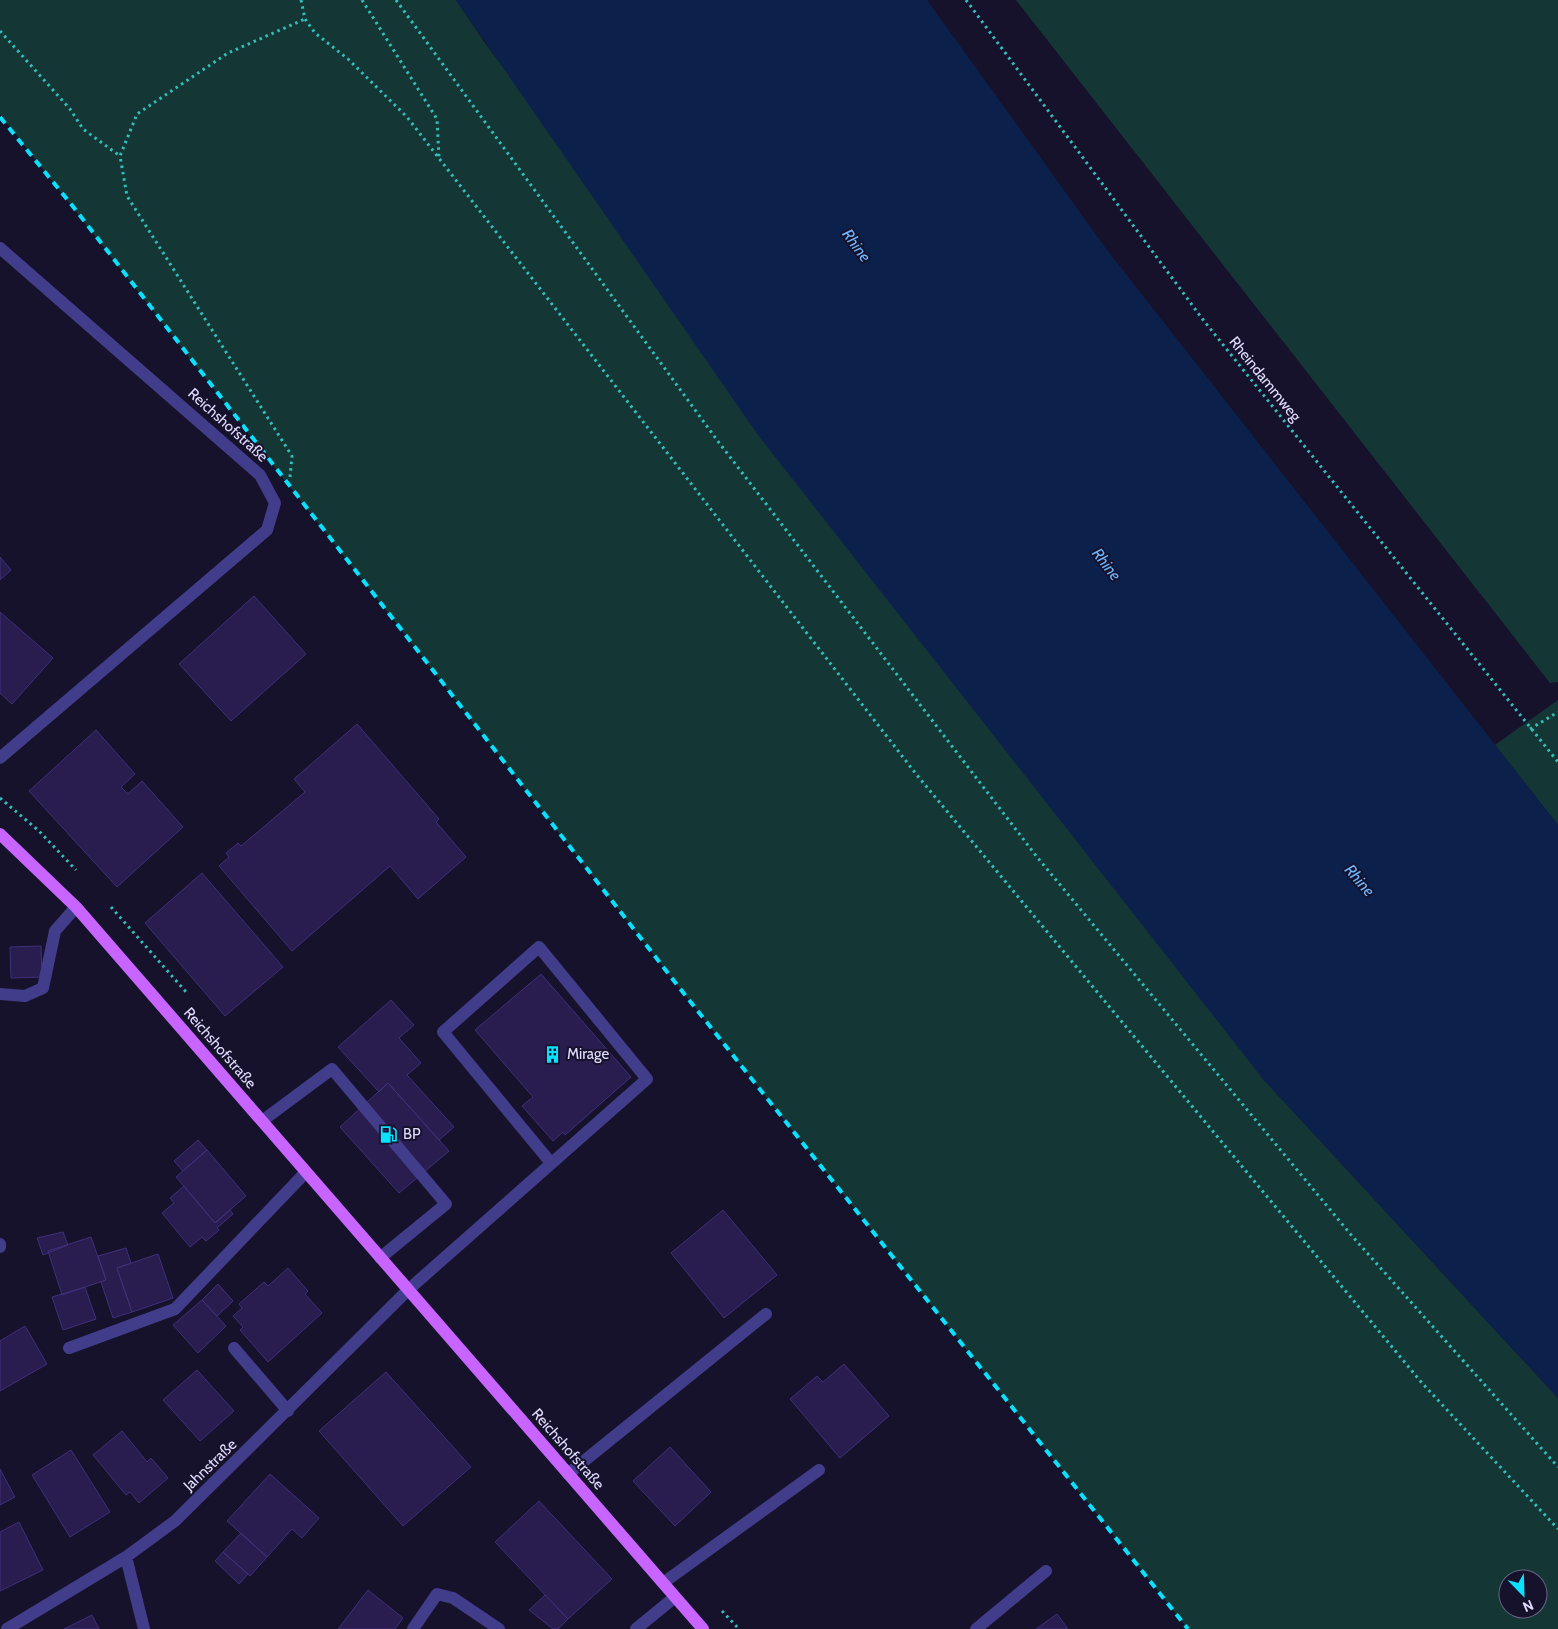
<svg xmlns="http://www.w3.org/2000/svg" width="1558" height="1629" font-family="Cabin,sans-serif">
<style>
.green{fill:#143736;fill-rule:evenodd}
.water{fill:#0b214c}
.building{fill:#281d4e;stroke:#402f7a}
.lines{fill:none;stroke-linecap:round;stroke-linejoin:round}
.path{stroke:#31bfba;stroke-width:3;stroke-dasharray:2.5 4;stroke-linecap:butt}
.minor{stroke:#413d8b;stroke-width:12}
.major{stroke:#c864ff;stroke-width:12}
.rail{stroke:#09e1ff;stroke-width:4;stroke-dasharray:8 6;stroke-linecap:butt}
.labels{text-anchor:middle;stroke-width:4;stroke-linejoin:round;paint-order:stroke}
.street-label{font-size:15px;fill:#e2ddff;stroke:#17122c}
.poi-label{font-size:15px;fill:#e2ddff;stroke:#17122c;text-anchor:start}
.water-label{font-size:16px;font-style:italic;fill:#6bb7ff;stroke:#17122c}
</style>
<rect width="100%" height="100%" fill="#17122c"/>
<path class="green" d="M0,0H456L485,43L1263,1079L1558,1398V1629H1188L678,986L0,114ZM1508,1579H1538V1609H1508Z
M1016,0H1558V682L1550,683Z
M1558,700V825L1495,745Z"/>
<path class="water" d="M456,0H927L1107,250L1558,825V1398L1263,1079L758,435Z"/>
<path class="building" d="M0,557L11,570L0,580Z
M254,596L306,654L231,721L179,664Z
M0,612L53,658L12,704L0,693Z
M357,724L439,819L436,822L466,857L418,899L390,866L292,951L219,866L229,857L226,853L238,843L241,846L305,792L294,779Z
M96,730L135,774L121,787L128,794L142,781L183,827L117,887L29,791Z
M202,873L283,967L225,1016L145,923Z
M41,946L42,977L11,978L10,947Z
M541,974L631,1077L565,1135L563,1132L553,1141L522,1106L533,1097L475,1030Z
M391,1000L414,1025L399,1038L421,1063L407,1075L454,1127L439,1140L388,1083L379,1092L338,1047Z
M388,1083L449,1151L399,1193L340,1127Z
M198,1140L207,1150L183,1171L174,1161Z
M207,1150L246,1196L215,1223L176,1177Z
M184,1186L215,1223L230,1210L233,1214L217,1228L219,1230L206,1241L202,1237L190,1247L162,1213L174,1203L170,1198Z
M723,1210L777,1275L724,1318L671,1253Z
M63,1232L68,1245L43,1255L37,1238Z
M91,1237L106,1280L62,1295L48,1251Z
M126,1248L131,1263L117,1268L132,1312L113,1318L101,1282L106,1280L98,1256Z
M158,1254L173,1298L132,1312L117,1268Z
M288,1268L308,1291L305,1294L322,1313L268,1362L240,1330L243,1327L233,1316L242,1308L239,1304L264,1282L268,1286Z
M218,1284L233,1301L217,1316L202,1300Z
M85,1287L96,1319L63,1330L52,1297Z
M202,1300L226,1326L198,1353L173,1325Z
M25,1326L47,1364L0,1391V1341Z
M844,1364L889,1416L840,1458L790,1399L817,1376L823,1382Z
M197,1370L234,1411L200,1441L163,1400Z
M386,1372L471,1467L403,1526L319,1431Z
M122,1431L147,1462L151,1458L168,1478L139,1503L130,1492L126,1495L93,1455Z
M670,1447L711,1492L675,1526L633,1481Z
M71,1450L110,1512L70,1537L32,1475Z
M0,1469L15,1497L0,1505Z
M270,1474L319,1518L302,1538L292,1529L267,1557L227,1521Z
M539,1501L612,1579L568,1619L495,1542Z
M19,1522L43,1570L0,1591V1532Z
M241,1533L267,1557L250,1576L223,1552Z
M223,1552L248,1574L239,1584L215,1561Z
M368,1590L403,1618L395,1629H338Z
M545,1595L568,1619L558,1629H553L529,1610Z
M1057,1614L1068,1629H1036Z
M92,1615L99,1629H64Z"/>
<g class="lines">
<path class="path" d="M301,0L305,19L315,33L348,59L407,117L916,774L1422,1383L1558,1529
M362,0L437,119L439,158
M396,0L717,440L1037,857L1352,1236L1558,1467
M966,0L1204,321L1558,762
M0,31L70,109L83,129L120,156
M290,477L292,456L127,196L120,156L137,114L228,53L305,19
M1530,729L1558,712
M0,798L39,831L76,870
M111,907L186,992
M722,1611L739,1629"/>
<path class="minor" d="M0,248L260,475L275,503L267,530L0,758
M0,994L25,996L43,988L55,931L76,907
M262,1121L332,1069L446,1204L380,1258
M0,1244V1247
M69,1348L175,1309L306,1172
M234,1348L288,1411
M568,1474L766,1314
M126,1557L144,1629
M663,1583L819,1470
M7,1629L126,1557L175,1521L408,1290L647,1079L539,947L443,1032L551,1163
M413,1629L437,1594L453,1598L499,1629
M636,1629L675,1597
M976,1629L1046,1571"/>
<path class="major" d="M0,834L76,907L703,1629"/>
<path class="rail" d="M0,117L71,204L678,986L1188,1629"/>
</g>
<defs>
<symbol id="building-bare" viewBox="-9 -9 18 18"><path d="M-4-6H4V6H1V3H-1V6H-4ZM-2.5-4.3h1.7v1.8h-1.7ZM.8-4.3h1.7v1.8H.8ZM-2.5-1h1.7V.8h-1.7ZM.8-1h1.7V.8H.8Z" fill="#09e1ff" stroke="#17122c" stroke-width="2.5" paint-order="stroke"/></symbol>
<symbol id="fuel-bare" viewBox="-9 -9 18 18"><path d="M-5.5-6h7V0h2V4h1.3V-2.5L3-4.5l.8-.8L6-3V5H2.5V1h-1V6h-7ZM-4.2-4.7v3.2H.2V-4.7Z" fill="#09e1ff" stroke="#17122c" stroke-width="2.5" paint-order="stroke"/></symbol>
</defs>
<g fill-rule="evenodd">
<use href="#building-bare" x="540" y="1042" width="25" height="25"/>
<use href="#fuel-bare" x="376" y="1122" width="25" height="25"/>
</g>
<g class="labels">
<g class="street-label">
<text transform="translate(1265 379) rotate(51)" y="5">Rheindammweg</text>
<text transform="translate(228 425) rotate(42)" y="5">Reichshofstraße</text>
<text transform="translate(220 1048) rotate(49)" y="5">Reichshofstraße</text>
<text transform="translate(568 1449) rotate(49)" y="5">Reichshofstraße</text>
<text transform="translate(210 1465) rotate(-44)" y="5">Jahnstraße</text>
</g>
<g class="poi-label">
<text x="567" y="1059">Mirage</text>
<text x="403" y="1139">BP</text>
</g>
<g class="water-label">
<text transform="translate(857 245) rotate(54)" y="6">Rhine</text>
<text transform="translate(1107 564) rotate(52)" y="6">Rhine</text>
<text transform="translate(1360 880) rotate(49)" y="6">Rhine</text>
</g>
</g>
<g transform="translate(1523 1594) rotate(157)"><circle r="24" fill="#17122c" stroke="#686380"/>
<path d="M0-4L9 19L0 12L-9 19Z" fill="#09e1ff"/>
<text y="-8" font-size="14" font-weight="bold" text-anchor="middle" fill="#e2ddff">N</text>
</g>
</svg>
